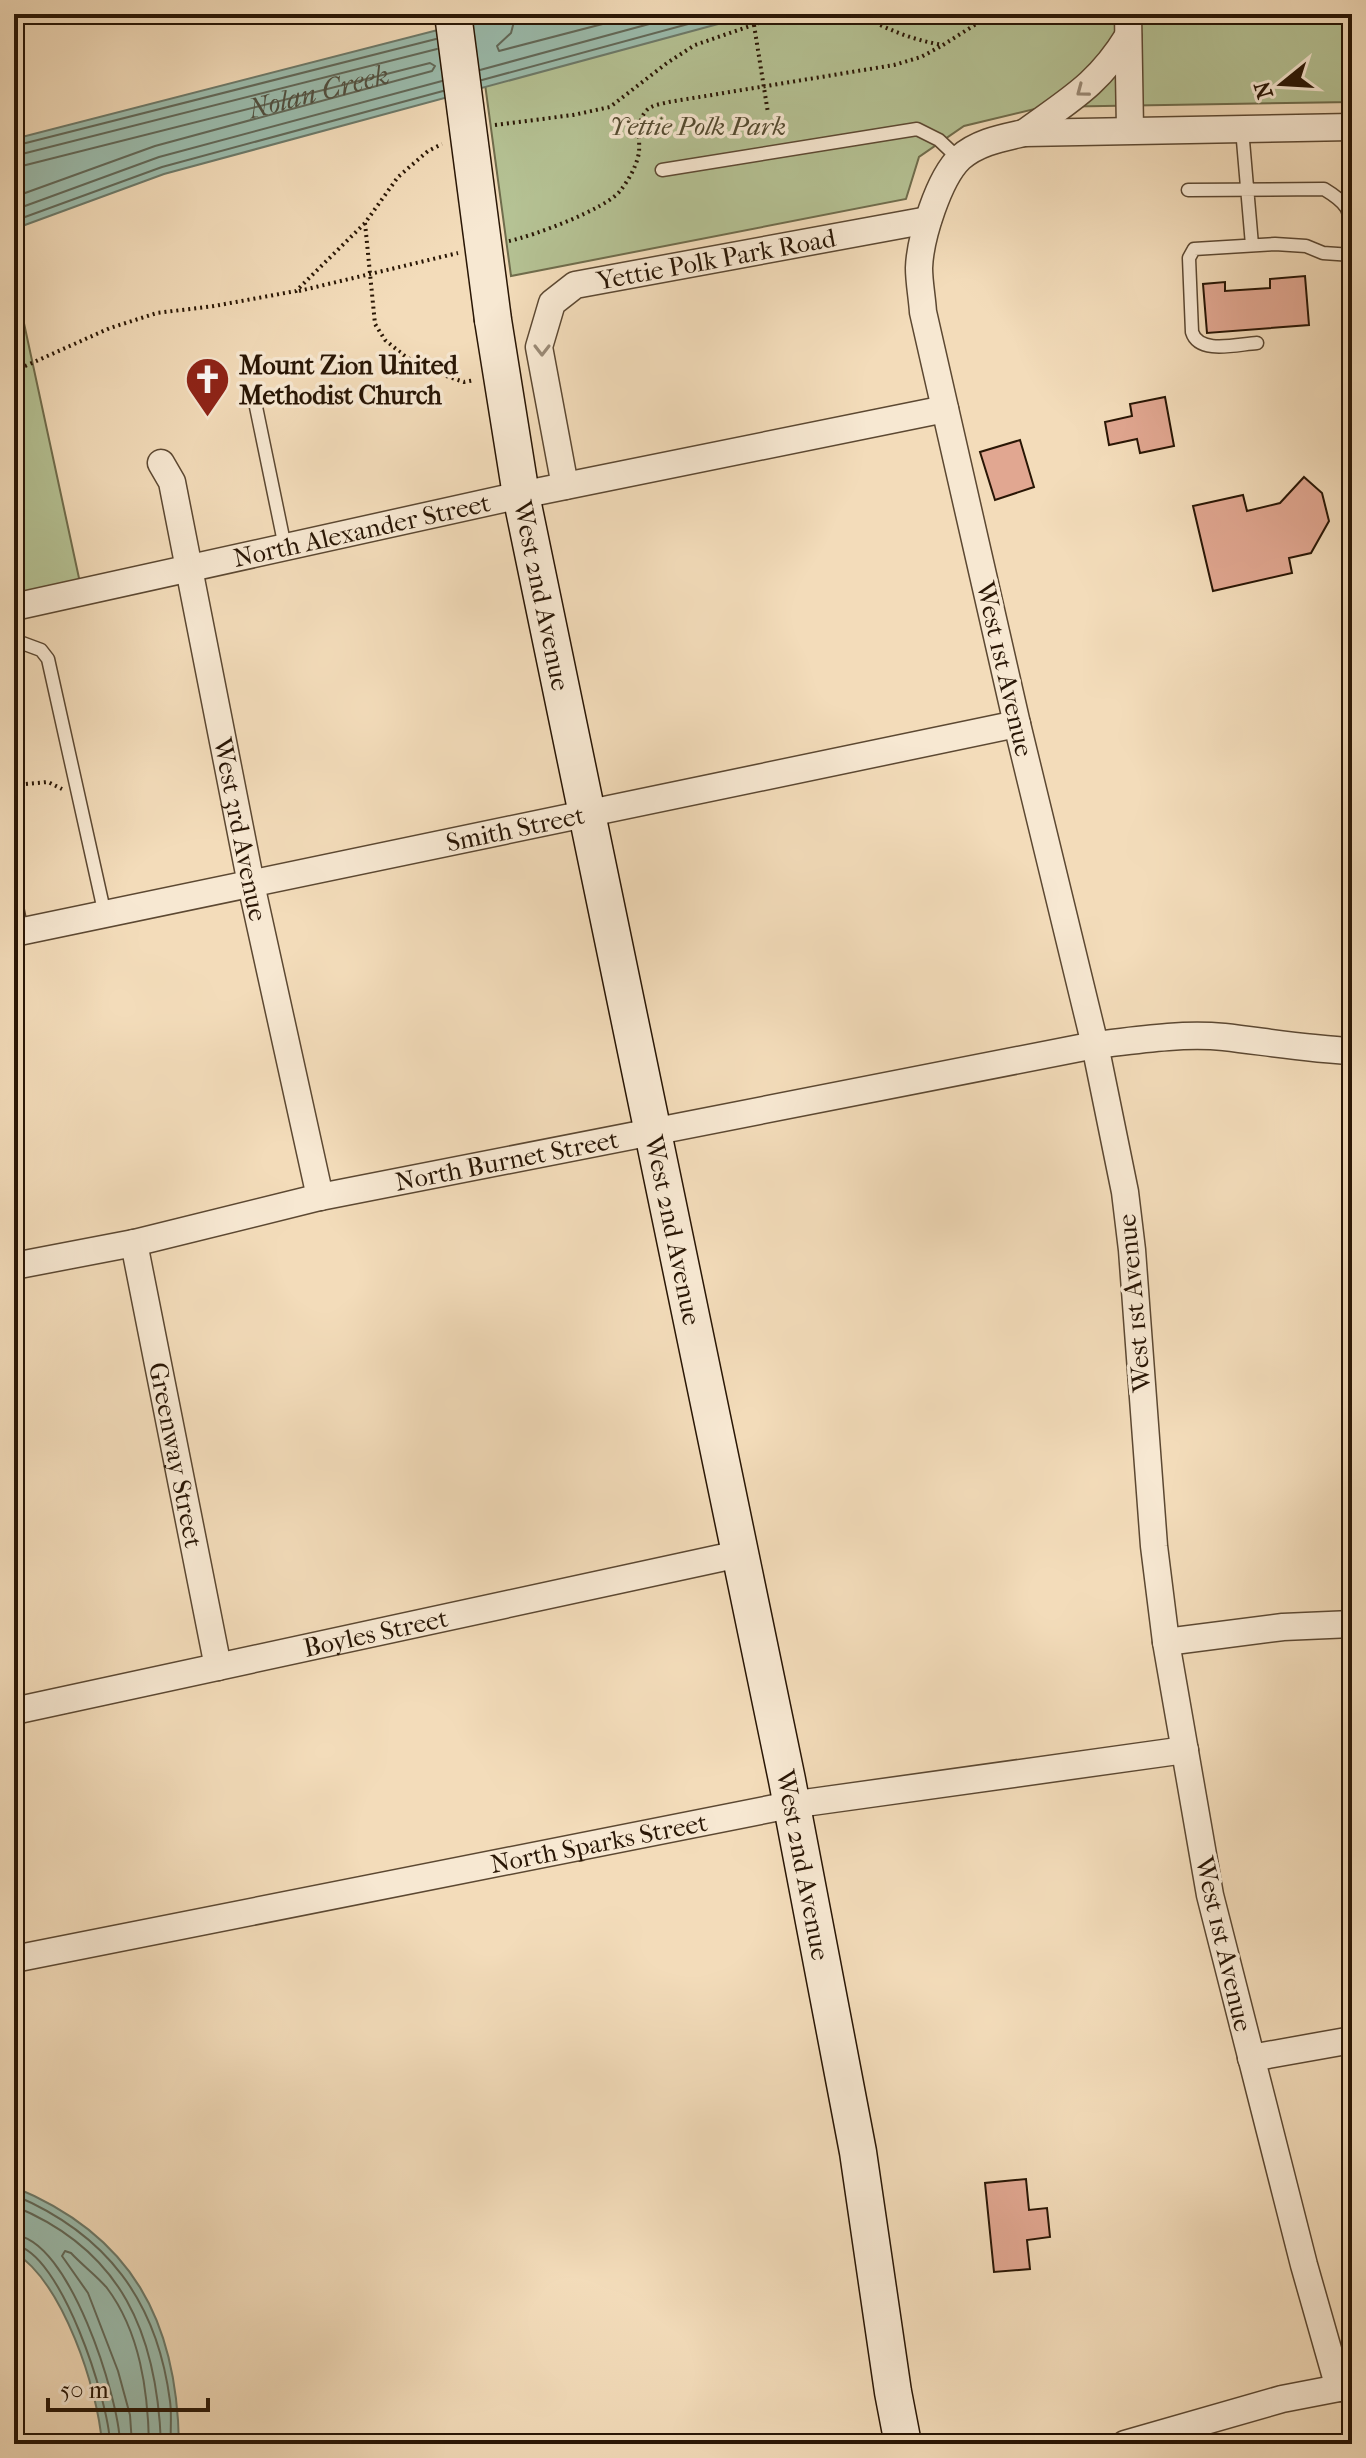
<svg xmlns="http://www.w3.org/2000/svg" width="1366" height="2458" font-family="'IM FELL French Canon',serif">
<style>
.green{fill:#b5c294;stroke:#6f6c4c;stroke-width:2}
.water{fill:#9bbcad;stroke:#6d7a6a;stroke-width:2}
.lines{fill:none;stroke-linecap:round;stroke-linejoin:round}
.shore{stroke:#626959;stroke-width:2}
.building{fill:#e1a791;stroke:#291605;stroke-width:2}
.lane-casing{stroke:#5c4832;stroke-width:15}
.street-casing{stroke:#5c4832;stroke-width:29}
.secondary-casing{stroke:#291605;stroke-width:39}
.path{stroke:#291605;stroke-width:4;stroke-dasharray:2 4;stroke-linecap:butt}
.lane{stroke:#f7e8d2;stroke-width:12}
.street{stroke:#f7e8d2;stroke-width:26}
.secondary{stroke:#f7e8d2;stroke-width:36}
.secondary-bridge-casing{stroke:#291605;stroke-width:39;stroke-linecap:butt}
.secondary-bridge{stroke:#f7e8d2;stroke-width:36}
.oneway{stroke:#9a8a76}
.labels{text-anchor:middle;stroke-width:7;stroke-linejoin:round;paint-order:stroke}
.park-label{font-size:26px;font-style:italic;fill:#534a30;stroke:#f7e8d2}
.street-label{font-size:26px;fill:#291605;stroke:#f7e8d2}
.poi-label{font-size:26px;font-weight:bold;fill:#291605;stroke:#f7e8d2;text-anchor:start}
.water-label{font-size:28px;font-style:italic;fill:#515040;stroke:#f7e8d2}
</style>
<rect width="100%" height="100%" fill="#f3dcba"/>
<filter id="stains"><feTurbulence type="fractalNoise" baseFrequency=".0025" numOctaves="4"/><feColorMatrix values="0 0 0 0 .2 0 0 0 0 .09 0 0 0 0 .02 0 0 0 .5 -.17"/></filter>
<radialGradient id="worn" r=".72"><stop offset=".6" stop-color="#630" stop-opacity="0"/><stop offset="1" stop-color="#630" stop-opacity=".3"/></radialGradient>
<path class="green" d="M689,14H1352V102L1043,107L964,126L919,157L906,199L511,276L482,62Z
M14,277L82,592L14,607Z"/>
<path class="water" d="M500,14H755L164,174L14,229V139Z
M14,2187C132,2235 177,2321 179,2444H102C98,2389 63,2282 14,2252Z"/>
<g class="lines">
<g class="shore">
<path d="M516,14L511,33L497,46L499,51L641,14"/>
<path d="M480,70L686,14"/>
<path d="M482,80L725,14"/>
<path d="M14,146L436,39"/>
<path d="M14,156L437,49"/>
<path id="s1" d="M14,168L430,63L435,66L432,71L155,146L14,197"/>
<path d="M14,210L159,157L442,81"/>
<path d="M14,221L162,167L443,91"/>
<path d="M14,2195C107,2234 157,2301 170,2401C172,2415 170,2430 171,2444"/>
<path d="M14,2206C122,2250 157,2334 161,2444"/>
<path d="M14,2235C69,2238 119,2398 120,2444"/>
<path d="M14,2245C61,2251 109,2402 110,2444"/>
<path d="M132,2444L130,2415L118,2371L88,2293L62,2256L65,2251L71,2253C82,2265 97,2276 107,2288C140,2332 148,2391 149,2444"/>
</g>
</g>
<path class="building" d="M1305,276L1309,325L1207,333L1203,284L1225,282V291L1270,288V279Z
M1165,397L1174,446L1140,453L1137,439L1109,445L1105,422L1132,416L1130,404Z
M1020,440L1034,487L995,500L980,452Z
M1304,477L1322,493L1329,521L1311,553L1289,558L1292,573L1213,591L1193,506L1243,495L1247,511L1280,503Z
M1026,2179L1029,2210L1047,2208L1050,2237L1027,2240L1030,2269L994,2272L985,2183Z"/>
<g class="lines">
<defs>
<path id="lane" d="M1242,129L1252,245
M662,170L917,129L939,140L959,159
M1188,190L1324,189C1349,204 1350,209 1352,237
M1257,343C1238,344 1199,355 1192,332L1189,258L1194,249L1275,244L1306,246L1323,253L1352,255
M255,402L285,547
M14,640L41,650L48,659L105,915
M14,892L22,932"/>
<g id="street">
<path d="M1128,14L1130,129"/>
<path d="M1024,133C1069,100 1098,85 1128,36"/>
<path id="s2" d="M161,463L172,482L251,884L320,1197"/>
<path id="s3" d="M565,486L539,347L552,303L575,285L928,220"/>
<path id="s4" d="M14,607L521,495L945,409"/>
<path id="s5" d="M14,933L1017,724"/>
<path id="s6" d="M134,1243L218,1667"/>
<path id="s7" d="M14,1266L134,1243L320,1197L1095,1045C1137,1040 1181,1033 1224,1037C1267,1042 1309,1049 1352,1051"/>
<path d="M1166,1642L1283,1627L1352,1624"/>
<path id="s8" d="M14,1711L739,1554"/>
<path id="s9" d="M14,1959L790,1805L1185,1750"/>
<path d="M1251,2058L1352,2040"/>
<path d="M1339,2388L1304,2265L1210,1895L1166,1642L1154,1546L1132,1250L1125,1192L1095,1045L1017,724L923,312C922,297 919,282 919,268C920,238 939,178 960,158C978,142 1002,138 1024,133L1352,127"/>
<path d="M1125,2444L1282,2399L1339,2388H1352"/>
</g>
<g id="secondary">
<path id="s10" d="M493,320L521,495L787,1780L858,2152L893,2392L903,2444"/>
</g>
</defs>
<use href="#lane" class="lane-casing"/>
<use href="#street" class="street-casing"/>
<use href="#secondary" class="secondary-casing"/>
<path class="path" d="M859,14C886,29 912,40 943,45L992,14
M754,25L768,113
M495,125L573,115L610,107L667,63L695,45L785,14
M365,223L375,324L385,340L406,357L437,373L464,382L475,380
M509,241C533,236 606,209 620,191C629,180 637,165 639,152C640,138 636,122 646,111C651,105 661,104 669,102L894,65L921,57L943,45
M299,291L458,253
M14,371L110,328L157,313L214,306L296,291L365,223L398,177L428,151L442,144
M14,785L48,782L62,789"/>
<use href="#lane" class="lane"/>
<use href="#street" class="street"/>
<use href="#secondary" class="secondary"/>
<defs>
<path id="secondary-bridge" d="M453,14L493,320"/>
</defs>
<use href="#secondary-bridge" class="secondary-bridge-casing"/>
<use href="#secondary-bridge" class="secondary-bridge"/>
</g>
<defs><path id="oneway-chevron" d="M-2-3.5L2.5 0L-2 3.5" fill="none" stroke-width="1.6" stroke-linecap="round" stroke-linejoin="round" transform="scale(2)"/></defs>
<g class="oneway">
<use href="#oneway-chevron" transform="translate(1082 91) rotate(143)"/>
<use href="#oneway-chevron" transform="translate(542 350) rotate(90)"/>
</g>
<defs>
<symbol id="church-pin" viewBox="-11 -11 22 30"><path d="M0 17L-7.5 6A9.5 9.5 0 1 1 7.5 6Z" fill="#8f2418" stroke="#f7e8d2"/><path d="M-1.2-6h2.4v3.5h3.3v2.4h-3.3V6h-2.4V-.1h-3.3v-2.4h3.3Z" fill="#fff"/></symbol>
</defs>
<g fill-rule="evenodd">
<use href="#church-pin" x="182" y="354" width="51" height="69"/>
</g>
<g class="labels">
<g class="park-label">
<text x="698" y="135">Yettie Polk Park</text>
</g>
<g class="street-label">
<text dy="9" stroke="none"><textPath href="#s3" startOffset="360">Yettie Polk Park Road</textPath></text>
<text dy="9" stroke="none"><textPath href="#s4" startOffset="356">North Alexander Street</textPath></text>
<text dy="9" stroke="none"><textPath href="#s10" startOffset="280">West 2nd Avenue</textPath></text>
<text transform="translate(1005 669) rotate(77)" y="9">West 1st Avenue</text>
<text dy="9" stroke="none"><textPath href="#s2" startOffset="376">West 3rd Avenue</textPath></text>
<text dy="9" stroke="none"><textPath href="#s5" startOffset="512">Smith Street</textPath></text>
<text dy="9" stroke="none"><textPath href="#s7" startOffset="504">North Burnet Street</textPath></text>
<text dy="9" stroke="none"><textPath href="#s10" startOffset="928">West 2nd Avenue</textPath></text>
<text transform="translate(1134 1303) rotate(-95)" y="9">West 1st Avenue</text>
<text dy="9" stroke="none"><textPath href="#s6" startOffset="216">Greenway Street</textPath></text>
<text dy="9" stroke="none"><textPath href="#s8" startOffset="370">Boyles Street</textPath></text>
<text dy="9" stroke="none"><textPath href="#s9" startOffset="596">North Sparks Street</textPath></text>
<text dy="9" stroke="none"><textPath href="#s10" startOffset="1576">West 2nd Avenue</textPath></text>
<text transform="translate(1224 1944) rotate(77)" y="9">West 1st Avenue</text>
</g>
<g class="poi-label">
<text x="239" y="374">Mount Zion United<tspan x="239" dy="30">Methodist Church</tspan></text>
</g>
<g class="water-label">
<text dy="10" stroke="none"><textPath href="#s1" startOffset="314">Nolan Creek</textPath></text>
</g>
</g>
<rect width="1366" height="2458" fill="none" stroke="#f3dcba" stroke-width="48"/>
<rect x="16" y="16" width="1334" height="2426" fill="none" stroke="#291605" stroke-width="4"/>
<rect x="24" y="24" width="1318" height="2410" fill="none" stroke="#291605" stroke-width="2"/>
<g transform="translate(1282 84) rotate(252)" stroke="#f7e8d2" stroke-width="6" paint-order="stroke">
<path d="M0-6L14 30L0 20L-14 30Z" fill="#291605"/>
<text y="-12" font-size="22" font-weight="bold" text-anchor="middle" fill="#291605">N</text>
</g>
<path d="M48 2398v12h160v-12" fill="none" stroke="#291605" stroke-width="4"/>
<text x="60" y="2398" font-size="24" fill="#291605" stroke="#f7e8d2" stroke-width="6" paint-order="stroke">50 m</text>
<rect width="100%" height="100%" filter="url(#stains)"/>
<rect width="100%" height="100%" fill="url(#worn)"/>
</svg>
